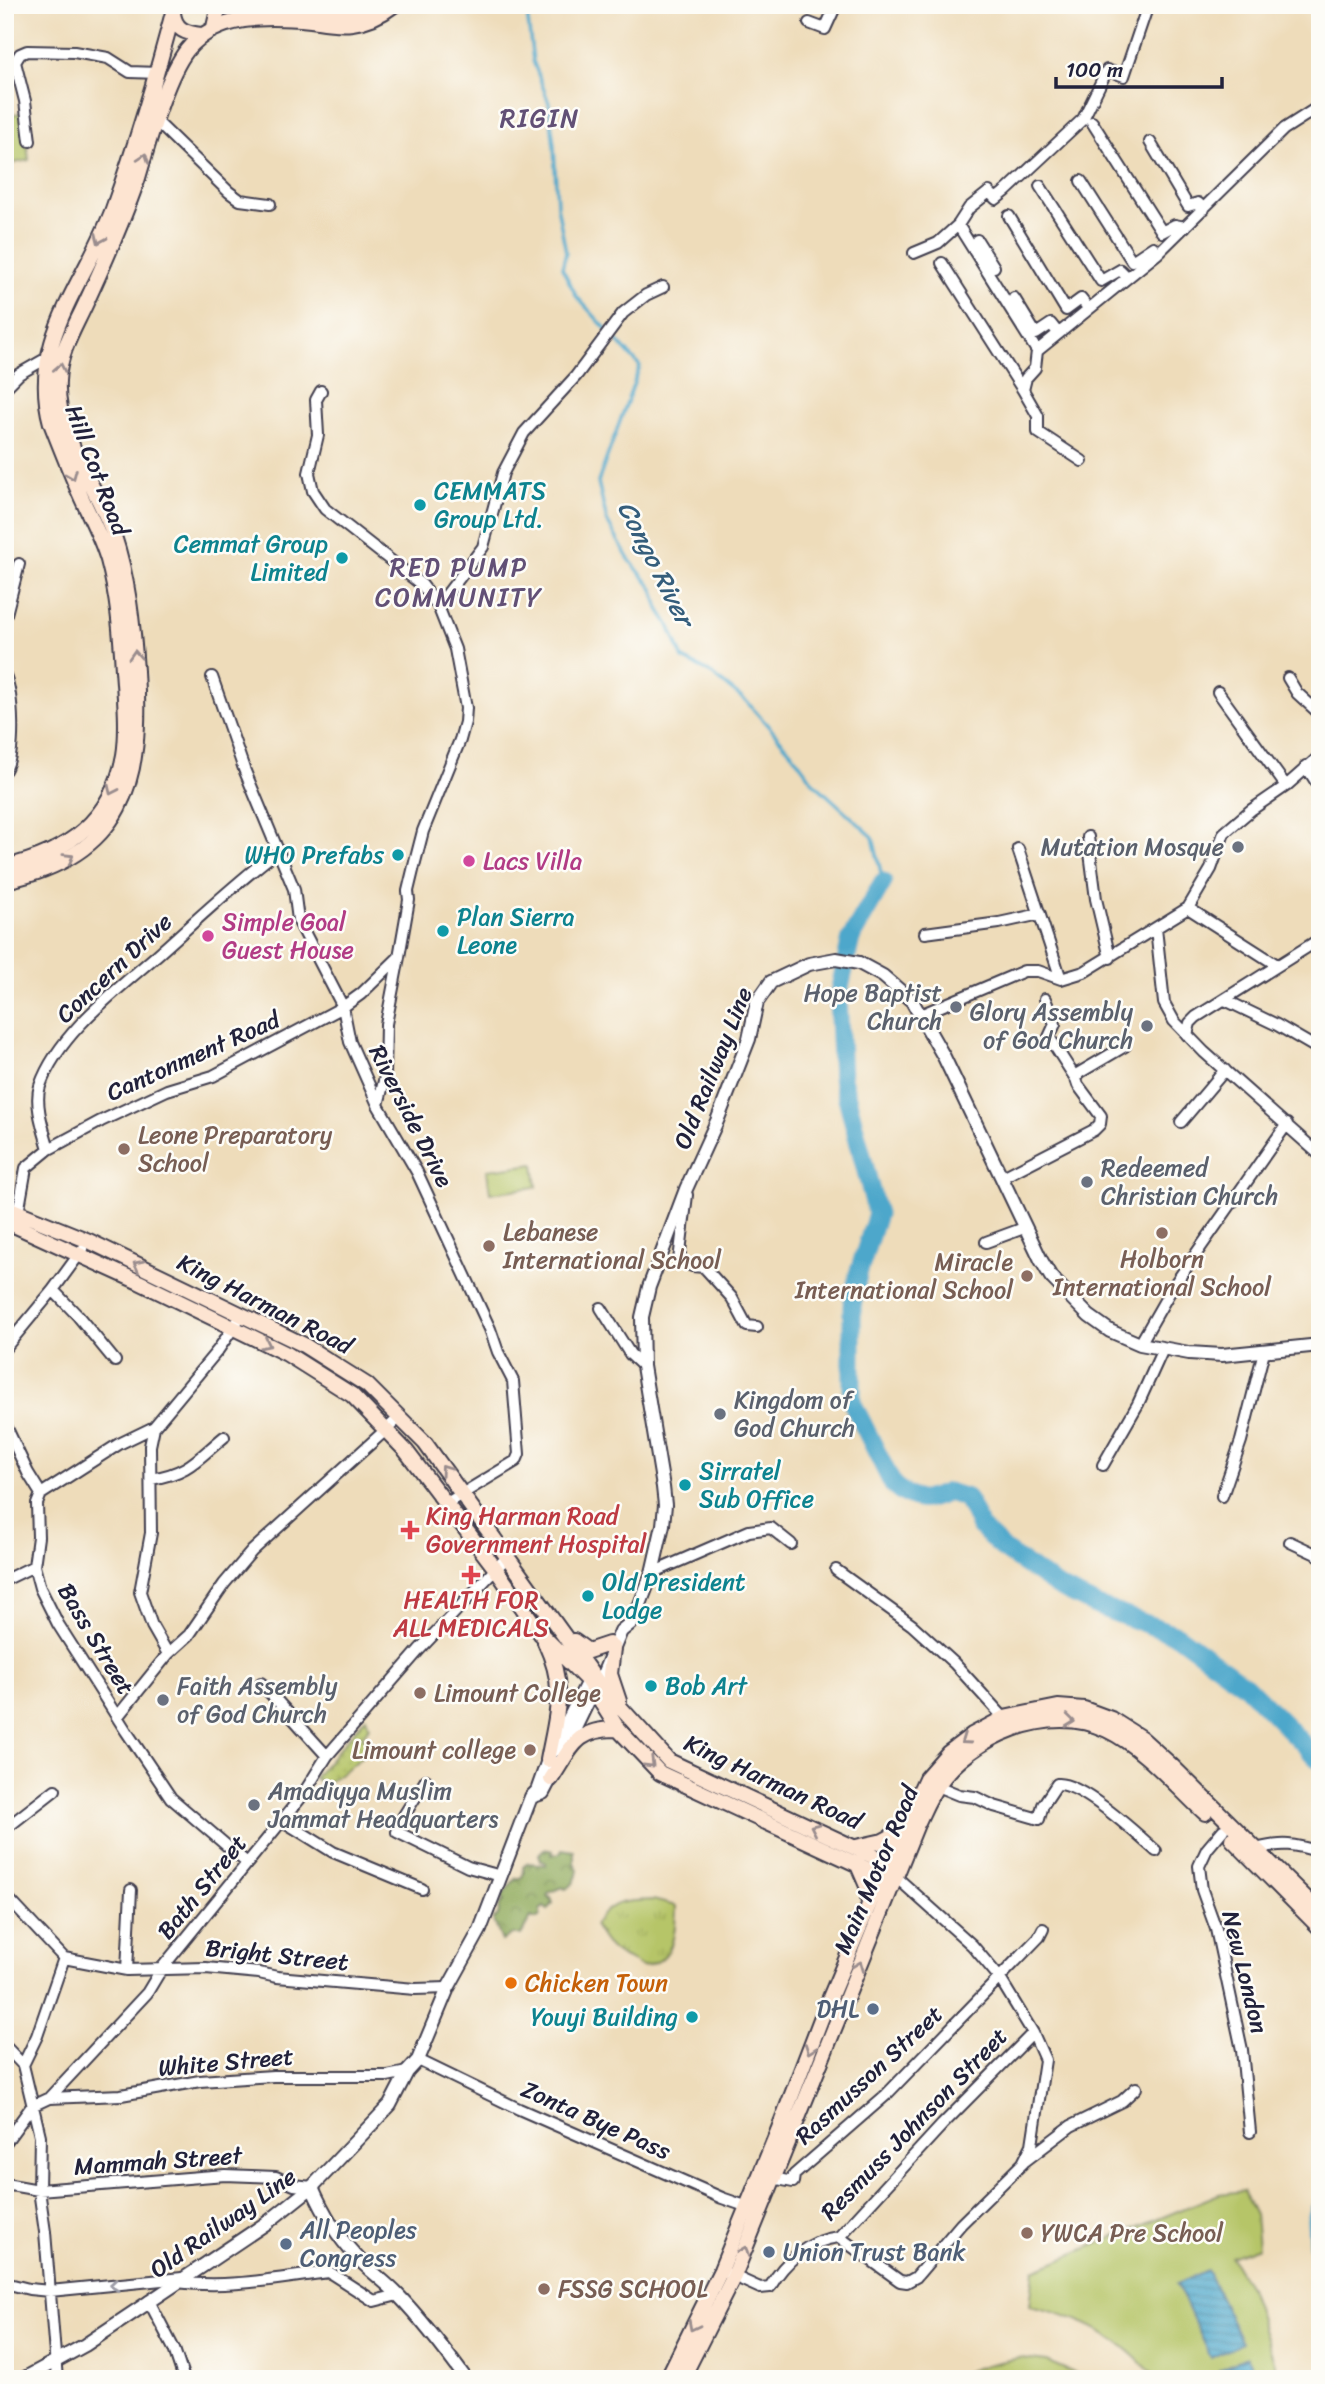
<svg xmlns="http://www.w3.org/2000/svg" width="1325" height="2384" font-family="Sriracha,sans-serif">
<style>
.grass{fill:#b6c567;stroke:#6c7451;stroke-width:2}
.forest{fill:url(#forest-crowns);stroke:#59664c;stroke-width:2}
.park{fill:url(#park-tufts);stroke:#6c7451;stroke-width:2}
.garden{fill:url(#garden-dots);stroke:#6c7451;stroke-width:2}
.water{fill:url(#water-rules);stroke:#386483;stroke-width:2}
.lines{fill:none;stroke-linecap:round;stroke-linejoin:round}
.stream{stroke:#4da7cb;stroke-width:3.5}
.river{stroke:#4da7cb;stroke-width:19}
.minor-casing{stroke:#413e4e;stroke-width:14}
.tertiary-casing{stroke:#413e4e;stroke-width:16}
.secondary-casing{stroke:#413e4e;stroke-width:18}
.minor{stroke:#fff;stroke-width:10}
.tertiary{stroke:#fff;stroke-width:12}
.secondary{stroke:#fde4d1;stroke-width:14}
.oneway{stroke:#9a8d8e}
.oneway2{stroke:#9c9ca7}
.culture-dot{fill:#0f9aa8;stroke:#fdfcf7;stroke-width:2.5}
.worship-dot{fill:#6b7280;stroke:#fdfcf7;stroke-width:2.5}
.hotel-dot{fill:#d1479c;stroke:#fdfcf7;stroke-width:2.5}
.education-dot{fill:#8d6e63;stroke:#fdfcf7;stroke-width:2.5}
.health-dot{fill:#e0444e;stroke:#fdfcf7;stroke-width:2.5}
.food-dot{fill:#e8710a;stroke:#fdfcf7;stroke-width:2.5}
.service-dot{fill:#5c6f8a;stroke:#fdfcf7;stroke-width:2.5}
.labels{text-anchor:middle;stroke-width:5;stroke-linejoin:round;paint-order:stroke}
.street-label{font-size:24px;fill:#22223b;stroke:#fdfcf7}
.culture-label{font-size:24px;fill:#0d838f;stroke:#fdfcf7;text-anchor:start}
.worship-label{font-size:24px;fill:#5b616d;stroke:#fdfcf7;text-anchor:start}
.hotel-label{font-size:24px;fill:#b23c85;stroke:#fdfcf7;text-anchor:start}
.education-label{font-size:24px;fill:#785e54;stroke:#fdfcf7;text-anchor:start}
.health-label{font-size:24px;fill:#be3a42;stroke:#fdfcf7;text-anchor:start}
.food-label{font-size:24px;fill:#c56008;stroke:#fdfcf7;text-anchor:start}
.service-label{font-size:24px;fill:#4e5e75;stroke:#fdfcf7;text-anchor:start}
.neighbourhood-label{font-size:26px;letter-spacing:2px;fill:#625076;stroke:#fdfcf7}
.water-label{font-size:26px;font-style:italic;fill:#355e7c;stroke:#fdfcf7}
</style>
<defs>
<pattern id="forest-crowns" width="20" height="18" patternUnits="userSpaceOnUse" patternTransform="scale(1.75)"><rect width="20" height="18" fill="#90aa5c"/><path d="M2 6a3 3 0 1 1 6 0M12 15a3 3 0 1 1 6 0" fill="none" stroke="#758a4d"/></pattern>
<pattern id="park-tufts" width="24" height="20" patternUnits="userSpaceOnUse" patternTransform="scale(1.75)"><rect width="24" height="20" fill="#b6c567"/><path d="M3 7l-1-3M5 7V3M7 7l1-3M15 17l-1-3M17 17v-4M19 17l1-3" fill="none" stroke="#9ca95a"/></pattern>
<pattern id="garden-dots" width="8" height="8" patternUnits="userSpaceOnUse" patternTransform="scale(1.75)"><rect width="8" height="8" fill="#b6c567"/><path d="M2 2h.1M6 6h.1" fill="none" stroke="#9ca95a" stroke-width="1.8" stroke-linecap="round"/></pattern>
<pattern id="water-rules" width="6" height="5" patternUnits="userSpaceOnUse" patternTransform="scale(1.75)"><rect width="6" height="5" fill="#4da7cb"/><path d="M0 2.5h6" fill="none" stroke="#4088a6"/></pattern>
</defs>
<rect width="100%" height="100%" fill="#fdfcf7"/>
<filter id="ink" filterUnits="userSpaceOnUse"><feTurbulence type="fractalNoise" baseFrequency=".0143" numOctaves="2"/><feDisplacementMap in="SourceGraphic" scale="14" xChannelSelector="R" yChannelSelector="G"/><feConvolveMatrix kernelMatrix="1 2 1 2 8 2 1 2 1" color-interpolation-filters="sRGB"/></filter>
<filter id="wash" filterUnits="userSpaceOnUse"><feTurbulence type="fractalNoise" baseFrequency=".00686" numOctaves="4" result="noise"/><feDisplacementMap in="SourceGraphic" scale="28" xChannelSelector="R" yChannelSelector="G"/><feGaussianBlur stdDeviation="1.57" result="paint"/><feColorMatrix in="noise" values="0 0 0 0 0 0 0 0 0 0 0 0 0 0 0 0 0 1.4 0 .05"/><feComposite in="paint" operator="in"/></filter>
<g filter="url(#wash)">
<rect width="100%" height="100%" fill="#eedcba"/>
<path class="grass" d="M23,113L29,160L5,165V115Z
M534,1164L537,1187L490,1193L487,1170Z
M1243,2191L1255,2215L1258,2247L1231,2257L1249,2287L1280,2379H1156C1122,2336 1082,2318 1030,2306L1034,2270L1219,2194Z
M1021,2358L1046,2361L1088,2379H952C974,2366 996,2362 1021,2358Z"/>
<path class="forest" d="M544,1849L553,1851L552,1855L560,1853L562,1849L574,1851V1863L578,1870C577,1878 573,1887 565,1889L563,1887L549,1893L547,1896L551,1898L553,1903L548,1910L544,1907L540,1910V1916L536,1919L531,1917L521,1935H511L502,1941L493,1919L498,1916L500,1904L504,1901L501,1897L516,1878H521L524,1873L523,1867L528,1863L545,1865L546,1863L541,1860L539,1854Z"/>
<path class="park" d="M653,1900L676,1906C675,1934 675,1963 641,1967C636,1961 629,1960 621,1956C607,1948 602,1938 594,1925C613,1899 622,1902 653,1900Z"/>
<path class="garden" d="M366,1717L369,1727L362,1737L372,1746L354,1764L325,1784L314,1778Z"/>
<path class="water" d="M1207,2270L1242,2343L1211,2358L1177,2284Z
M1247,2357L1257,2379H1222L1219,2370Z"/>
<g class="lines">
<path class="stream" d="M526,5L533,61L549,103L554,146L557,206L566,252L562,268L577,297L640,366L598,482L607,521L628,558L653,589L659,609L669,625L683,659L709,672L747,702L792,753L814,783L873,837L883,882"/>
<path class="river" d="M883,882L851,938L838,997L842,1078L877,1214L858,1274L852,1306V1402L893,1485C914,1502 924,1503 948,1492L967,1498L980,1527L1004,1550L1060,1588L1097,1606L1177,1635L1245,1685L1320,1761
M1320,2208L1316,2219L1320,2293"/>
</g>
</g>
<g filter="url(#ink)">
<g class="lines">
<defs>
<path id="minor" d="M809,23L825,29L836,5
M156,121L229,192L240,200L270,204
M1092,122L1162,232L1175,225L1185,227
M30,141L25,101L15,62L20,54L27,51L74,52L108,58L130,72L158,73
M1150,142L1188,206L1198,203L1204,209
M1081,181L1132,261L1153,247L1158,253
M1040,186L1101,281L1120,270L1127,277
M1009,216L1066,310L1081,299L1088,308
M958,225L1037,351
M977,240L994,267
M914,253L938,243L958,225L969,208L989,192L996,199L1006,191L1083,119L1107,70L1124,76L1148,5
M942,263L1023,390
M1014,298L1036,334L1051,324L1058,333
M5,388L19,374L47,358
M1082,461L1038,432V416L1023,390L1026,378L1035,368L1037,351L1158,253L1284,129L1320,106
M438,606L483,547L503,473L524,433L576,376L623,313L646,295L663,287
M5,618L19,564
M5,675C13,695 16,751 5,770
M212,677L244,769L294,889L298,920L343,1007L350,1042L378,1105L417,1172L490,1329L498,1352L513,1381L519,1454L516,1461L447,1503
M1288,678L1297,693L1320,714
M1218,692L1286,786
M1306,766L1320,788
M1088,837L1096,899L1110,958
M1018,849L1061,979
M1188,908L1277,965
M1156,928L1164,1003L1174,1021L1204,1052L1320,1155
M925,933L999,923L1040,914
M1045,999L1055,1024L1049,1037L1076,1079
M1225,1000L1277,1025L1320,1050
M920,1015L1024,971H1038L1061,979L1084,972L1188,908L1211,869L1224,833L1251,810L1286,786L1320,756
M1187,1035L1190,1023L1196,1017L1320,939
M378,1105L385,1077L386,1024L399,957
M1181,1122L1225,1070
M49,1149C44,1131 34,1104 40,1086C59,1031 123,986 165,948C203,914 239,880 279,850
M1003,1177L1094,1130L1100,1124L1101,1116L1078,1085L1076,1079L1079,1073L1125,1046
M687,1195L679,1260L692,1266L704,1267L732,1298L747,1326L757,1327
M17,1219L26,1168L49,1149L101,1121L167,1090L213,1076L343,1007L361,994L399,957L409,900L408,891L415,862L423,831L460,740L465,722L466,708L455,649L438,606L422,585L325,509L313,491L309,473L318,435L316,400L321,391
M986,1242L1024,1228
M53,1290L78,1316L115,1361
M601,1308L630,1354L643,1366
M237,1322L218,1350L154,1427L119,1444L41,1494L37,1504L38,1537L34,1566L40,1588L58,1624L126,1731L171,1798L247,1863
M1140,1344L1172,1288L1287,1124
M5,1348L53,1290L83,1249
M5,1424L28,1473L41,1494
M154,1427L150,1446L151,1533L140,1592L152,1626L168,1654
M1103,1465L1138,1404L1163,1349
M151,1479C189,1473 196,1460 224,1437
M1222,1496L1241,1441L1264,1351
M1290,1542L1320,1556
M836,1570L912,1625L954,1663L1004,1718
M652,1573L749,1531L771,1528L791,1544
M5,1580L34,1566
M261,1683L327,1756
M118,1716L168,1654L189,1635L224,1584L252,1551L400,1417
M426,1780L403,1817L397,1832L468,1867L501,1876
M937,1786L959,1795L975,1797L994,1806L1039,1819L1043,1805L1057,1784C1081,1782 1137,1834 1156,1851
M283,1821L333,1852L422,1889
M5,1829L55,1790
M1223,1830L1207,1849L1199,1866L1202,1890L1216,1929L1242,2050L1250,2132
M1256,1849C1283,1842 1294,1844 1320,1852
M5,1895L64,1958L127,1970L206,1968L259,1973L277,1977L415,1989L448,1988
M127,1970L131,1890
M5,2046L23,2065L40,2136L39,2190L45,2232L57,2379
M418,2060L519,2109L722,2198L754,2209
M23,2065L37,2036L64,1958
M49,2098L121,2095L200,2081L273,2076H387L407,2072
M5,2143L32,2106L49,2098L147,1993L162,1968L302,1796L327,1756L419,1650L508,1556
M1025,2161L1071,2126L1122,2101L1136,2088
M767,2177L793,2182L794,2175L802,2168L886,2095L1039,1937L1043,1929
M5,2184L39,2190L225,2175L276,2177L294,2185L312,2187
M839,2237L900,2281L907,2282L916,2277L961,2224L1023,2163L1032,2145L1045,2060L1033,2033L999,1977L972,1945L895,1876
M727,2273L760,2288L770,2287C784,2262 809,2240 839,2237L942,2125L1033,2033
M177,2282C228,2289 278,2278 329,2272L374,2301L398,2295
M5,2283L29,2289L50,2291L182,2278
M149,2301L174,2349L184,2379"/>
<path id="tertiary" d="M563,1753L594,1689L599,1684L621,1631L632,1622L639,1607L652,1573L663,1525L665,1505L663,1487L643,1366L642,1317L649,1287L686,1189L717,1121L749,1039L757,1002L771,982L809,964L836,959L859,963L883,976L912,1001L944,1057L1041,1260L1051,1277L1089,1316L1110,1331L1140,1344L1189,1353L1222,1355L1320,1345
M531,1797L543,1793L555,1770
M312,2187C323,2212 336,2235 355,2255C368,2270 385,2281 398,2295C423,2321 445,2350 466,2379
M23,2379L85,2345L268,2222L312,2187L390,2105L407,2072L418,2060L448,1988L480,1930L531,1797L537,1791L548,1760L591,1675"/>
<path id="secondary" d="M280,5C308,9 342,16 370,5
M173,13C175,30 186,33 201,35
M214,27L217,14L216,5
M5,867C67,853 112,821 124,755C128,731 125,696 123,670C121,633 118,597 108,560C101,536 89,515 79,492C69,469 60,446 51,423C28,341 86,282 113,209C137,142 157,74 175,5
M5,881C125,855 143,781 136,671C133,624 128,578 113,533C96,484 55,435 58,381C59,353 74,329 85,305C104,264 122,223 137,181C148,145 165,78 187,50C216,14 268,16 311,20C324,22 338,25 352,23C368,21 381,15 394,5
M5,1207L89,1241L302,1344L367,1385L425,1443L599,1684L669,1761L898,1868
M5,1221L139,1282L287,1354L352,1395L406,1451L495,1568L541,1634L587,1680L618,1729L660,1773L893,1881
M574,1641L588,1651L609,1644
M545,1642C567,1689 557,1712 548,1760
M613,1648L610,1674L619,1701
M551,1779C572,1747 576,1728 618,1729
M1232,1839L1320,1928
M856,1847L883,1841L902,1831
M857,1863L867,1886L869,1905
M667,2379L721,2270L778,2131L821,2019L882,1874L926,1778L948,1753L972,1735L1004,1718L1058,1707L1084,1709L1111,1719L1141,1738L1172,1766L1320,1912
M682,2379L734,2276L917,1824C923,1812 929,1797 937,1786C971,1736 1050,1702 1107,1730C1143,1747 1176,1786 1205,1813"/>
</defs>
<use href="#minor" class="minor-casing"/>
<use href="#tertiary" class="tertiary-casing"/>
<use href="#secondary" class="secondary-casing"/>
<use href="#minor" class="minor"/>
<use href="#tertiary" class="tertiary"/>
<use href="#secondary" class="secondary"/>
</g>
<defs><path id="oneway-chevron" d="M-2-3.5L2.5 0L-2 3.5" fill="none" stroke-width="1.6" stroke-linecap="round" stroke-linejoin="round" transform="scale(1.75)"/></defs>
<g class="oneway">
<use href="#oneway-chevron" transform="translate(144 158) rotate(-71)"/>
<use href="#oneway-chevron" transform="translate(100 239) rotate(114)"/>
<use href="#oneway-chevron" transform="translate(60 368) rotate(-79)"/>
<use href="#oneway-chevron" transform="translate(72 475) rotate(68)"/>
<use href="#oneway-chevron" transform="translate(135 655) rotate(-93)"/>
<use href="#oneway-chevron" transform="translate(112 790) rotate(115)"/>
<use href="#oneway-chevron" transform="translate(69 858) rotate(-31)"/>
<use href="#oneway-chevron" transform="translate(138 1265) rotate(-154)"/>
<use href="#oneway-chevron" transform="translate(266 1344) rotate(26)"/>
<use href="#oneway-chevron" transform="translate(445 1470) rotate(-126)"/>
<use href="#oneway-chevron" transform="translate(1070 1721) rotate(6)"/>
<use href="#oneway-chevron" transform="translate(965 1740) rotate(145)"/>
<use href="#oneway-chevron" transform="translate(650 1763) rotate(44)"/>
<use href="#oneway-chevron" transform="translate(815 1828) rotate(-155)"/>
<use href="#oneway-chevron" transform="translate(859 1966) rotate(-69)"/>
<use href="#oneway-chevron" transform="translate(810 2049) rotate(110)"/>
<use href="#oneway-chevron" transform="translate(744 2251) rotate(-69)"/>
<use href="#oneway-chevron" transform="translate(693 2326) rotate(117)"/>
</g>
<use class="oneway2" href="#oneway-chevron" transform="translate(114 2285) rotate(175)"/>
</g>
<g class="culture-dot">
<circle cx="420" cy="505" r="7"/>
<circle cx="342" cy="558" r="7"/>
<circle cx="398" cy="855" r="7"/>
<circle cx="443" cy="931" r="7"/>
<circle cx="685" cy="1485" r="7"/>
<circle cx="588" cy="1596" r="7"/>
<circle cx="651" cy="1686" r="7"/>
<circle cx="692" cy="2017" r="7"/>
</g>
<g class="worship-dot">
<circle cx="1238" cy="847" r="7"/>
<circle cx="956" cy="1007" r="7"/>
<circle cx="1147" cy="1026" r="7"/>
<circle cx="1087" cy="1182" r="7"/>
<circle cx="720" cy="1414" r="7"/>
<circle cx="163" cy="1700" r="7"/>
<circle cx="254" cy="1805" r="7"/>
</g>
<g class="hotel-dot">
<circle cx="469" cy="861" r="7"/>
<circle cx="208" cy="936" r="7"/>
</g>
<g class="education-dot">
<circle cx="124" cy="1149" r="7"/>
<circle cx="1162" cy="1233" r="7"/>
<circle cx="489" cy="1246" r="7"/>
<circle cx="1027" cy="1276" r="7"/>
<circle cx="420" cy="1693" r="7"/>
<circle cx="530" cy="1750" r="7"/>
<circle cx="1027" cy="2233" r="7"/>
<circle cx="544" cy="2289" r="7"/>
</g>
<g class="health-dot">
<path d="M406.5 1519.5h7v7h7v7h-7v7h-7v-7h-7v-7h7z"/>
<path d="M467.5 1564.5h7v7h7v7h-7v7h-7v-7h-7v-7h7z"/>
</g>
<circle class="food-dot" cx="511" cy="1983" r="7"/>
<g class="service-dot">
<circle cx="873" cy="2009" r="7"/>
<circle cx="286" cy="2244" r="7"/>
<circle cx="769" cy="2252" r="7"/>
</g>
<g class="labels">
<g class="street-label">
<text transform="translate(97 470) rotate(69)" y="8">Hill Cot Road</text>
<text transform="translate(114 968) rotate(-43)" y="8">Concern Drive</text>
<text transform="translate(193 1056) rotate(-24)" y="8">Cantonment Road</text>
<text transform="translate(713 1068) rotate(-68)" y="8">Old Railway Line</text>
<text transform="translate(411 1116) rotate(63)" y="8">Riverside Drive</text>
<text transform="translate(265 1304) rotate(27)" y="8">King Harman Road</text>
<text transform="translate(96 1639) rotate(59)" y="8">Bass Street</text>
<text transform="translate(773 1782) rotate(25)" y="8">King Harman Road</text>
<text transform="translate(876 1870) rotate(-67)" y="8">Main Motor Road</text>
<text transform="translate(202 1887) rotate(-51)" y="8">Bath Street</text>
<text transform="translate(277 1955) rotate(6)" y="8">Bright Street</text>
<text transform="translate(1245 1972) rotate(76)" y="8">New London</text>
<text transform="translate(226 2062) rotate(-5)" y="8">White Street</text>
<text transform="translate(869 2075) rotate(-43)" y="8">Rasmusson Street</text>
<text transform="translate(596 2120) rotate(24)" y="8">Zonta Bye Pass</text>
<text transform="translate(914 2124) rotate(-46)" y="8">Resmuss Johnson Street</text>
<text transform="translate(158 2161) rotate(-4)" y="8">Mammah Street</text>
<text transform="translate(223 2223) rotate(-35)" y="8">Old Railway Line</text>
</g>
<g class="culture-label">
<text x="434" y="499">CEMMATS<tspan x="434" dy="28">Group Ltd.</tspan></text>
<text x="328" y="552" text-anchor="end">Cemmat Group<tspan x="328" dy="28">Limited</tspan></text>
<text x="384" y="863" text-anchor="end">WHO Prefabs</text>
<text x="457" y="925">Plan Sierra<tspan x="457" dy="28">Leone</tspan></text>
<text x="699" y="1479">Sirratel<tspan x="699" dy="28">Sub Office</tspan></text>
<text x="602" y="1590">Old President<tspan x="602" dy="28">Lodge</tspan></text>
<text x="665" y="1694">Bob Art</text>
<text x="678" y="2025" text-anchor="end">Youyi Building</text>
</g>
<g class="worship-label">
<text x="1224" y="855" text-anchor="end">Mutation Mosque</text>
<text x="942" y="1001" text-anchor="end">Hope Baptist<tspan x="942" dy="28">Church</tspan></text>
<text x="1133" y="1020" text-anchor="end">Glory Assembly<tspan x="1133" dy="28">of God Church</tspan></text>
<text x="1101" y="1176">Redeemed<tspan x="1101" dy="28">Christian Church</tspan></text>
<text x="734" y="1408">Kingdom of<tspan x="734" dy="28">God Church</tspan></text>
<text x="177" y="1694">Faith Assembly<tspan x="177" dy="28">of God Church</tspan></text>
<text x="268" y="1799">Amadiyya Muslim<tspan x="268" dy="28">Jammat Headquarters</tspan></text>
</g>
<g class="hotel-label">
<text x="483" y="869">Lacs Villa</text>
<text x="222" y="930">Simple Goal<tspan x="222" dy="28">Guest House</tspan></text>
</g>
<g class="education-label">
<text x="138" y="1143">Leone Preparatory<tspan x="138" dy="28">School</tspan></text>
<text x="503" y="1240">Lebanese<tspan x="503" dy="28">International School</tspan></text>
<text x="1162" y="1267" text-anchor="middle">Holborn<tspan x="1162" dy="28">International School</tspan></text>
<text x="1013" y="1270" text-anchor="end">Miracle<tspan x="1013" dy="28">International School</tspan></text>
<text x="434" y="1701">Limount College</text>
<text x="516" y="1758" text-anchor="end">Limount college</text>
<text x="1041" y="2241">YWCA Pre School</text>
<text x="558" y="2297">FSSG SCHOOL</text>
</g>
<g class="health-label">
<text x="426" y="1524">King Harman Road<tspan x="426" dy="28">Government Hospital</tspan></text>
<text x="471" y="1608" text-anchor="middle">HEALTH FOR<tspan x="471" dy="28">ALL MEDICALS</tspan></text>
</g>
<g class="food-label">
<text x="525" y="1991">Chicken Town</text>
</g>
<g class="service-label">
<text x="859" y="2017" text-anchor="end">DHL</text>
<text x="300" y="2238">All Peoples<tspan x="300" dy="28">Congress</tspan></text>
<text x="783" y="2260">Union Trust Bank</text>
</g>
<g class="neighbourhood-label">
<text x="540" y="127">RIGIN</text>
<text x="459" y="576">RED PUMP<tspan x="459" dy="30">COMMUNITY</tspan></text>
</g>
<g class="water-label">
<text transform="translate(656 563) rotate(63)" y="9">Congo River</text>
</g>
</g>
<rect width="1325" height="2384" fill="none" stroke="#fdfcf7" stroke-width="28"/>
<path d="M1056 77v10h166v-10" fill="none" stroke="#22223b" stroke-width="3.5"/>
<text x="1066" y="77" font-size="21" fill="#22223b" stroke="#fdfcf7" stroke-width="5" paint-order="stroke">100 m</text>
</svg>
